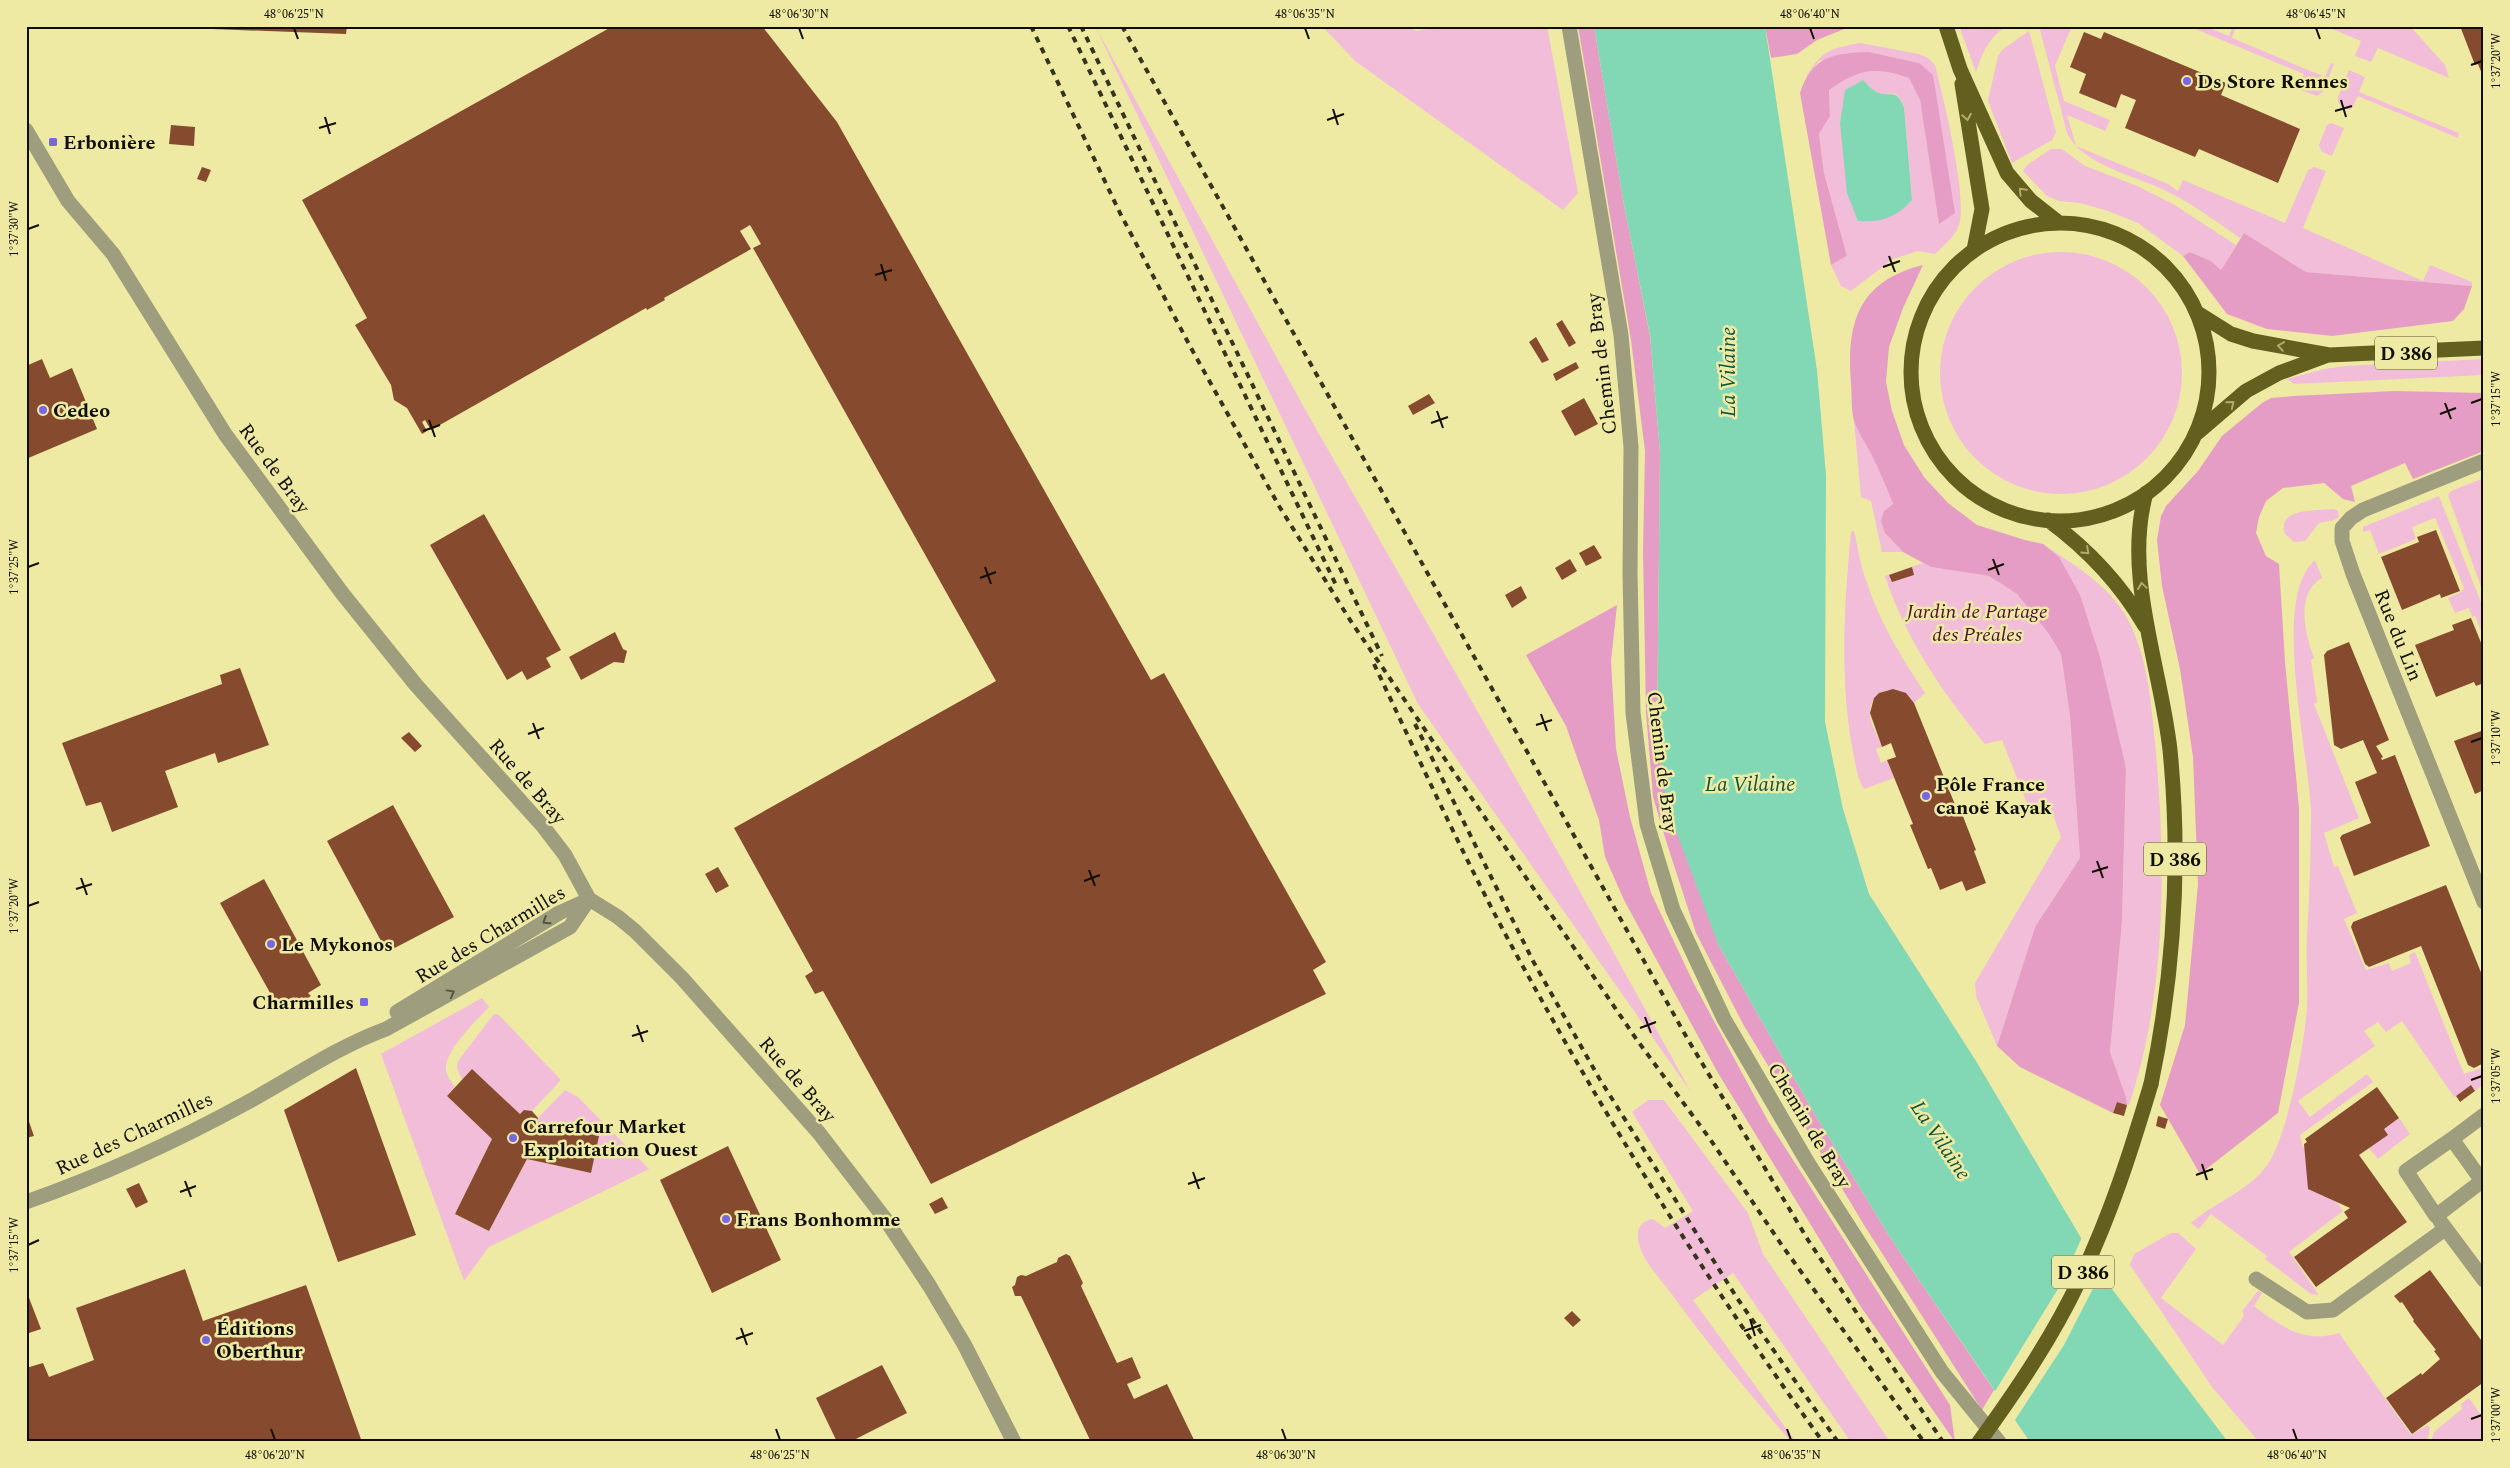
<svg xmlns="http://www.w3.org/2000/svg" width="2510" height="1468" font-family="Spectral,serif">
<style>
.green{fill:#f2bdd9;fill-rule:evenodd}
.forest{fill:#e69dc5}
.water{fill:#82d8b4}
.pier{fill:#eeeaa3}
.building{fill:#864b2e}
.lines{fill:none;stroke-linecap:round;stroke-linejoin:round}
.minor{stroke:#9e9d7d;stroke-width:15}
.major{stroke:#635f1f;stroke-width:15}
.rail{stroke:#36341c;stroke-width:4;stroke-dasharray:6 6;stroke-linecap:butt}
.major-bridge{stroke:#635f1f;stroke-width:15}
.oneway{stroke:#afab68}
.oneway2{stroke:#57563e}
.ticks{fill:none;stroke:#100e00;stroke-width:2}
.poi-dot{fill:#7867e2;stroke:#eeeaa3;stroke-width:2}
.labels{text-anchor:middle;stroke-width:5;stroke-linejoin:round;paint-order:stroke}
.shield{fill:#eeeaa3;stroke:#535031;stroke-width:1}
.shield-label{font-size:19px;font-weight:bold;fill:#100e00}
.poi-label{font-size:20px;font-weight:bold;fill:#100e00;stroke:#eeeaa3;text-anchor:start}
.street-label{font-size:20px;fill:#100e00;stroke:#eeeaa3}
.park-label{font-size:20px;font-style:italic;fill:#4d0e37;stroke:#eeeaa3}
.water-label{font-size:21px;font-style:italic;fill:#0f563f;stroke:#eeeaa3}
.neatline{fill:none;stroke:#100e00;stroke-width:2}
.ticks-label{font-size:12px;text-anchor:middle;fill:#100e00}
</style>
<rect width="100%" height="100%" fill="#eeeaa3"/>
<path class="green" d="M1095,26L1306,411L1563,861L1691,1092L1418,704Z
M1322,26H1404L1417,31L1441,26H1547L1578,193L1563,210L1355,61Z
M1959,26H2007C1988,38 1983,52 1976,72Z
M2039,26H2072L2055,66L2064,101L2110,120L2105,131L2067,115L2076,146L2168,184L2178,191L2183,180L2285,223L2308,170L2314,167L2326,171L2303,228L2423,281L2430,265L2472,282V286L2306,272L2244,233L2240,238C2218,223 2196,206 2172,194C2140,176 2083,167 2067,133Z
M2188,26H2204L2229,36L2233,26H2236L2232,38L2325,77L2331,63L2334,64L2323,92L2317,96L2298,89L2304,74Z
M2325,26H2410L2445,65L2449,78L2378,48L2371,62L2355,56L2361,41Z
M2029,31L2056,132L2052,140L2012,163L1988,101L1998,56L2003,49Z
M1860,43L1919,54L1928,58L1935,65C1943,96 1968,198 1959,225C1955,237 1944,245 1935,254L1918,251L1893,259L1851,291L1841,286L1831,265L1847,256L1824,173L1819,134L1830,116L1829,90C1861,68 1872,66 1909,78L1920,99L1939,223L1919,63L1869,52L1819,61L1805,78C1822,51 1828,49 1860,43ZM1863,80C1868,85 1873,91 1879,93C1896,97 1894,86 1904,107L1912,199L1846,166L1840,123L1846,90Z
M2349,70L2365,77L2359,92L2459,133L2458,138L2358,96L2351,110L2342,107L2338,102V97Z
M2331,123L2344,128L2332,156L2322,152L2319,145L2327,125Z
M2051,149H2062L2085,166L2135,185L2173,204L2236,245L2221,270L2211,261L2190,252L2183,256L2138,223L2108,211L2080,203L2059,201L2047,196L2023,171L2027,165Z
M1940 373a121 121 0 1 1 242 0a121 121 0 1 1-242 0Z
M2484,359V375L2294,384L2287,379L2324,369L2345,366Z
M1854,421L1883,477L1893,504L1884,511L1885,533L1903,552H1882L1871,501L1861,497Z
M2484,478V595L2448,495L2451,491Z
M2439,496L2484,610V638L2475,616L2472,617L2469,608L2455,613L2448,598L2461,592L2464,588L2435,518L2412,527L2416,539L2379,554L2370,530L2363,532V527Z
M2334,509L2338,511L2339,517L2334,520L2319,523L2305,541L2294,542L2285,534C2276,507 2318,511 2334,509Z
M1854,531C1858,547 1860,565 1866,580C1879,621 1901,657 1925,693L1914,703C1903,684 1874,685 1870,709C1868,721 1878,736 1882,747L1876,749L1881,763L1887,760L1894,778L1864,789C1858,780 1856,767 1854,757C1839,684 1844,605 1851,532Z
M2043,544C2074,565 2108,584 2127,618C2147,654 2151,702 2155,742C2166,860 2167,992 2129,1105H2127L2126,1097L2110,1052L2122,922L2126,768Z
M2315,560L2322,578C2295,593 2305,634 2314,658L2311,660L2317,702L2314,704L2359,818L2324,833L2334,867L2338,866L2357,913L2344,919L2366,970L2389,963L2392,971L2411,963L2409,955L2415,952L2464,1074L2484,1067V1084L2475,1091L2471,1086L2454,1097L2402,1021L2386,1032L2378,1022L2364,1031L2375,1046L2298,1101L2310,1117L2367,1074L2373,1082L2300,1135L2302,1145L2326,1179L2322,1181L2343,1211L2289,1252L2319,1295L2311,1294L2265,1259L2267,1256L2211,1214L2199,1229L2191,1223C2218,1199 2255,1190 2272,1157C2289,1125 2305,1043 2307,1006C2308,984 2306,961 2307,938C2309,897 2311,855 2311,814C2310,757 2270,598 2315,560Z
M1923,563L1931,567L1989,576L2017,594L2049,634L2061,654L2070,716L2080,858L2035,927L1997,1046L1976,996L1975,983L2061,837L2049,804L2030,811L2002,740L1985,744C1944,695 1905,638 1885,576Z
M482,998L489,1007C477,1020 444,1051 446,1070C447,1076 451,1082 455,1087L447,1096L492,1139L455,1214L489,1231L527,1159L591,1173L598,1136L537,1122L538,1118L565,1090L578,1097L649,1169L489,1247L464,1281L381,1054Z
M494,1014L499,1015L561,1080L532,1111L524,1110L520,1114L472,1069L462,1080L457,1068L458,1061Z
M1648,1100H1664L1748,1213L1763,1254L1890,1442H1851L1733,1273L1693,1300L1796,1442H1791C1750,1394 1710,1347 1673,1296C1661,1279 1639,1258 1638,1237C1637,1226 1643,1221 1653,1219L1665,1228L1693,1211L1632,1112Z
M2399,1118L2410,1134L2378,1159L2369,1148L2384,1129Z
M2171,1233H2178L2196,1249L2161,1298L2223,1345L2244,1316L2242,1311L2258,1291L2262,1293L2254,1306C2281,1326 2303,1344 2339,1333L2411,1435L2428,1425L2430,1428L2427,1442H2259L2212,1387L2130,1265L2134,1254Z
M2469,1398L2484,1419V1442H2431L2434,1432L2462,1409L2461,1404Z"/>
<path class="forest" d="M1578,26H1594L1624,205L1650,336L1660,452L1657,737L1718,944L1814,1113L1893,1242L1994,1390L1982,1410L1864,1225L1743,1024L1696,933L1667,844L1653,797L1646,713L1643,551L1645,451L1631,340Z
M1765,26H1852L1817,40L1797,54L1771,58Z
M1869,52L1919,63L1933,75L1955,213L1939,224L1920,100L1909,78C1873,66 1860,69 1829,90L1830,116L1819,134L1824,173L1847,256L1831,265L1800,93C1812,56 1834,53 1869,52Z
M2244,233L2306,272L2472,286L2464,309L2453,321L2332,336L2267,329L2227,314L2183,256L2190,252L2211,261L2221,270Z
M1923,265L1903,308L1889,347L1886,382L1892,411L1904,445L1924,477L1948,503L1977,525L2025,540L2043,544L2059,557L2080,595L2100,657L2126,768L2122,922L2110,1052L2126,1097L2127,1105L2117,1102L2113,1113L2020,1067L1997,1046L2035,927L2080,858L2070,716L2061,654L2049,634L2017,594L1989,576L1931,567L1903,552L1885,533L1881,521L1884,511L1893,504C1886,486 1879,469 1870,452C1865,442 1858,432 1854,421C1851,410 1852,395 1851,384C1846,323 1858,281 1923,265Z
M2395,391L2484,393V451L2413,479L2405,463L2351,486L2355,502L2343,499L2324,483L2283,488L2266,501L2259,517L2256,533L2266,556L2279,564L2285,662L2299,808V1003L2278,1113L2200,1174L2160,1105L2185,1025L2198,884L2193,757L2180,669L2162,586L2157,540L2161,516L2166,506L2198,471L2222,436L2262,403L2271,398L2293,396Z
M1617,605L1611,661L1616,749L1630,817L1651,893L1694,984L1768,1121L1950,1405L1955,1442L1861,1307L1718,1073L1624,900L1605,857L1599,820L1566,726L1526,655Z"/>
<path class="water" d="M1594,26H1765L1817,370L1826,475L1825,722L1843,809L1869,894L1976,1061L2109,1285L2228,1442H2030L1893,1242L1814,1113L1718,944L1667,807L1657,737L1660,452L1650,335L1624,205Z
M1863,80C1868,85 1873,91 1879,93C1895,97 1895,88 1904,107L1912,200C1897,217 1881,223 1858,221L1847,193L1840,123L1845,90Z"/>
<path class="pier" d="M2083,1235L2103,1269L2064,1345L2013,1423L1994,1393L2061,1284Z"/>
<path class="building" d="M212,26H347L346,34L212,29Z
M613,26H762L837,122L1151,680L1164,673L1326,962L1313,970L1326,994L931,1184L823,991L815,994L805,976L813,971L734,828L996,681L753,248L761,244L750,225L740,231L751,249L746,252L664,298L665,300L647,310L646,308L431,430L425,420L422,422L427,431L422,434L407,408L394,400L391,385L355,325L367,318L302,200Z
M2460,26H2484V79L2478,64L2475,65Z
M2084,32L2101,39L2104,32L2226,83L2221,95L2300,129L2278,183L2199,149L2195,157L2125,128L2136,100L2121,94L2116,108L2079,93L2086,74L2070,67Z
M171,125L195,127L194,146L169,144Z
M202,167L211,170L206,182L197,179Z
M1562,320L1576,343L1569,347L1556,324Z
M1536,337L1549,360L1542,363L1529,342Z
M42,359L50,378L72,368L97,429L26,459V366Z
M1576,362L1579,368L1556,381L1553,374Z
M1429,394L1435,403L1413,415L1408,406Z
M1584,398L1598,424L1575,436L1561,411Z
M484,514L561,650L546,658L551,667L527,680L522,671L507,680L430,545Z
M2436,530L2460,591L2441,598L2440,594L2402,610L2381,557L2419,542L2417,537Z
M1594,545L1602,558L1586,566L1579,553Z
M1570,559L1577,571L1562,580L1555,568Z
M1912,567L1914,575L1892,582L1889,575Z
M1521,586L1527,598L1512,608L1505,595Z
M2471,618L2484,650V683L2476,686L2474,682L2436,697L2415,645L2454,630L2452,625Z
M615,632L623,649L627,651L624,663L614,662L581,680L569,657Z
M2349,642L2389,740L2376,746L2383,757L2381,758L2382,760L2395,755L2430,846L2354,876L2340,838L2342,835L2371,823L2355,782L2377,773L2363,740L2341,749L2334,745L2324,655L2327,651Z
M240,668L269,745L218,763L215,753L165,771L178,807L112,832L101,802L86,806L62,743L222,684L220,675Z
M1893,689L1906,693L1914,703L1956,807L1959,806L1976,850L1974,851L1986,883L1966,891L1962,881L1940,890L1931,868L1928,869L1910,825L1913,824L1887,760L1896,757L1891,743L1882,747L1870,713L1874,698L1879,693Z
M2484,730V790L2475,794L2454,741Z
M409,732L422,746L415,752L401,738Z
M393,805L454,917L387,952L327,841Z
M718,867L729,886L716,893L705,874Z
M264,879L321,985L308,993L311,996L293,1006L291,1002L279,1009L220,903Z
M2446,885L2484,980V1063L2474,1068L2468,1065L2421,946L2369,967L2365,964L2351,927L2353,922Z
M356,1068L416,1235L338,1262L284,1110Z
M472,1069L520,1114L524,1110L532,1111L538,1118L537,1122L599,1136L591,1173L527,1159L489,1231L455,1214L492,1139L447,1096Z
M2471,1085L2475,1091L2460,1102L2456,1096Z
M2377,1087L2399,1118L2384,1129L2388,1135L2359,1155L2407,1222L2316,1287L2294,1257L2348,1218L2344,1212L2350,1208L2308,1189L2304,1144L2307,1142L2305,1139Z
M2117,1102L2127,1105L2124,1116L2113,1113Z
M26,1113L34,1136L26,1138Z
M2158,1116L2168,1119L2165,1129L2156,1126Z
M728,1146L781,1260L712,1293L660,1180Z
M139,1183L148,1202L136,1208L126,1189Z
M942,1197L948,1208L935,1214L929,1204Z
M1066,1254L1070,1256L1083,1283L1081,1286L1117,1363L1132,1357L1141,1378L1127,1384L1134,1399L1167,1384L1195,1442H1091L1021,1296H1015L1012,1287L1015,1285L1017,1277L1021,1275L1026,1276L1057,1262L1058,1258Z
M185,1269L203,1321L306,1285L362,1442H26V1368L43,1363L49,1377L94,1360L76,1308Z
M2430,1270L2484,1344V1382L2412,1434L2386,1398L2421,1373L2422,1375L2440,1359L2434,1351L2436,1350L2413,1321L2414,1320L2402,1302L2400,1303L2394,1296Z
M26,1290L41,1329L26,1334Z
M1572,1311L1581,1320L1573,1327L1564,1318Z
M882,1365L907,1413L850,1442H837L816,1398Z"/>
<g class="lines">
<path class="minor" d="M1569,26L1621,335L1631,447L1630,574L1633,713L1647,824L1673,910L1724,1019L1808,1163L1942,1372L1999,1442
M26,130L68,201L113,254L225,434L342,593L416,685L542,825L565,855L589,899L618,917L635,931L682,978L819,1133L886,1220L929,1285L964,1344L1014,1442
M2484,461L2363,510L2351,518L2342,528V541L2353,574L2484,902
M397,1012L559,913L588,900
M2452,1139L2482,1181L2436,1216L2406,1171Z
M2452,1139L2484,1115
M26,1202C103,1175 177,1141 248,1102C294,1077 337,1047 386,1029L570,927L589,899
M2440,1221L2484,1280
M2256,1279L2307,1312L2333,1310L2445,1229"/>
<path class="major" d="M1946,26L1960,69L2007,173L2031,201L2059,223
M1962,84L1982,209L1974,250
M1911 372a149 149 0 1 1 298 0a149 149 0 1 1-298 0Z
M2196,312L2231,334L2253,341L2329,355L2484,348
M2197,433L2246,391L2279,373L2328,355
M2146,493C2123,575 2161,667 2170,750C2181,862 2174,974 2151,1084
M2048,520C2089,550 2120,583 2145,626"/>
<path class="rail" d="M1031,26L1120,213L1191,348L1279,506L1350,620L1637,1040L1710,1139L1781,1244L1924,1442
M1068,26L1336,585
M1081,26L1382,656
M1122,26L1687,1038L1808,1240L1943,1442
M1374,664C1423,767 1470,872 1526,972C1615,1134 1714,1292 1823,1442
M1415,724L1533,961L1599,1078L1737,1298L1838,1442"/>
<path class="major-bridge" d="M1979,1442C2016,1391 2052,1338 2079,1281C2110,1217 2131,1151 2151,1084"/>
</g>
<defs><path id="oneway-chevron" d="M-2-3.5L2.5 0L-2 3.5" fill="none" stroke-width="1.6" stroke-linecap="round" stroke-linejoin="round" transform="scale(1.25)"/></defs>
<g class="oneway">
<use href="#oneway-chevron" transform="translate(1967 117) rotate(81)"/>
<use href="#oneway-chevron" transform="translate(2022 191) rotate(-134)"/>
<use href="#oneway-chevron" transform="translate(2281 346) rotate(-172)"/>
<use href="#oneway-chevron" transform="translate(2231 404) rotate(-39)"/>
<use href="#oneway-chevron" transform="translate(2086 551) rotate(43)"/>
<use href="#oneway-chevron" transform="translate(2142 586) rotate(-98)"/>
</g>
<g class="oneway2">
<use href="#oneway-chevron" transform="translate(546 921) rotate(147)"/>
<use href="#oneway-chevron" transform="translate(451 993) rotate(-29)"/>
</g>
<path class="ticks" d="M294,28L298,39M799,28L803,39M1305,28L1309,39M1810,28L1814,39M2316,28L2320,39M2471,65L2482,61M2341,100L2346,117M1333,109L1338,125M2335,111L2352,106M325,117L330,134M1327,120L1344,114M319,128L336,123M28,229L39,225M1889,256L1895,272M881,264L886,281M1883,267L1900,261M875,275L892,270M2445,403L2451,419M2471,403L2482,399M1437,411L1443,428M2440,414L2456,408M429,420L435,437M1431,423L1448,417M423,431L440,425M1993,559L1999,575M28,567L39,563M985,567L991,584M1988,570L2004,564M980,578L996,572M1541,714L1547,731M533,723L539,739M1536,725L1552,720M528,734L544,728M2471,742L2482,738M2097,861L2103,878M1089,870L1095,886M2092,872L2108,867M81,878L87,895M1084,881L1100,875M76,889L92,884M28,906L39,902M1645,1017L1651,1033M637,1025L643,1042M1640,1028L1656,1022M632,1036L648,1031M2471,1080L2482,1076M2202,1164L2207,1180M1193,1172L1199,1189M2196,1175L2213,1169M185,1181L191,1197M1188,1184L1205,1178M180,1192L196,1186M28,1245L39,1240M1750,1319L1755,1336M741,1328L747,1345M1744,1331L1761,1325M736,1339L753,1333M2471,1419L2482,1415M271,1429L275,1440M776,1429L780,1440M1282,1429L1286,1440M1787,1429L1791,1440M2293,1429L2297,1440"/>
<g class="poi-dot">
<circle cx="2187" cy="81" r="5"/>
<rect x="48" y="137" width="10" height="10" rx="2.5"/>
<circle cx="43" cy="410" r="5"/>
<circle cx="1926" cy="796" r="5"/>
<circle cx="271" cy="944" r="5"/>
<rect x="359" y="997" width="10" height="10" rx="2.5"/>
<circle cx="513" cy="1138" r="5"/>
<circle cx="726" cy="1219" r="5"/>
<circle cx="206" cy="1340" r="5"/>
</g>
<g class="labels">
<g class="shield">
<rect x="2375" y="336.5" width="62" height="33" rx="4"/>
<rect x="2144" y="842.5" width="62" height="33" rx="4"/>
<rect x="2052" y="1255.5" width="62" height="33" rx="4"/>
</g>
<g class="shield-label">
<text x="2406" y="360">D 386</text>
<text x="2175" y="866">D 386</text>
<text x="2083" y="1279">D 386</text>
</g>
<g class="poi-label">
<text x="2197" y="88">Ds Store Rennes</text>
<text x="63" y="149">Erbonière</text>
<text x="53" y="417">Cedeo</text>
<text x="1936" y="791">Pôle France<tspan x="1936" dy="23">canoë Kayak</tspan></text>
<text x="281" y="951">Le Mykonos</text>
<text x="354" y="1009" text-anchor="end">Charmilles</text>
<text x="523" y="1133">Carrefour Market<tspan x="523" dy="23">Exploitation Ouest</tspan></text>
<text x="736" y="1226">Frans Bonhomme</text>
<text x="216" y="1335">Éditions<tspan x="216" dy="23">Oberthur</tspan></text>
</g>
<g class="street-label">
<text transform="translate(1601 364) rotate(-97)" y="7">Chemin de Bray</text>
<text transform="translate(275 468) rotate(54)" y="7">Rue de Bray</text>
<text transform="translate(2399 635) rotate(68)" y="7">Rue du Lin</text>
<text transform="translate(1663 762) rotate(83)" y="7">Chemin de Bray</text>
<text transform="translate(528 781) rotate(49)" y="7">Rue de Bray</text>
<text transform="translate(490 934) rotate(-31)" y="7">Rue des Charmilles</text>
<text transform="translate(798 1079) rotate(49)" y="7">Rue de Bray</text>
<text transform="translate(1810 1125) rotate(59)" y="7">Chemin de Bray</text>
<text transform="translate(134 1133) rotate(-25)" y="7">Rue des Charmilles</text>
</g>
<g class="park-label">
<text x="1977" y="618">Jardin de Partage<tspan x="1977" dy="23">des Préales</tspan></text>
</g>
<g class="water-label">
<text transform="translate(1728 372) rotate(-90)" y="7">La Vilaine</text>
<text x="1750" y="791">La Vilaine</text>
<text transform="translate(1941 1140) rotate(56)" y="7">La Vilaine</text>
</g>
</g>
<rect width="2510" height="1468" fill="none" stroke="#eeeaa3" stroke-width="55"/>
<rect x="28" y="28" width="2454" height="1412" class="neatline"/>
<g class="ticks-label">
<text x="294" y="18">48°06'25"N</text>
<text x="799" y="18">48°06'30"N</text>
<text x="1305" y="18">48°06'35"N</text>
<text x="1810" y="18">48°06'40"N</text>
<text x="2316" y="18">48°06'45"N</text>
<text transform="translate(2496 61) rotate(-90)" y="4">1°37'20"W</text>
<text transform="translate(14 229) rotate(-90)" y="4">1°37'30"W</text>
<text transform="translate(2496 399) rotate(-90)" y="4">1°37'15"W</text>
<text transform="translate(14 567) rotate(-90)" y="4">1°37'25"W</text>
<text transform="translate(2496 738) rotate(-90)" y="4">1°37'10"W</text>
<text transform="translate(14 906) rotate(-90)" y="4">1°37'20"W</text>
<text transform="translate(2496 1076) rotate(-90)" y="4">1°37'05"W</text>
<text transform="translate(14 1245) rotate(-90)" y="4">1°37'15"W</text>
<text transform="translate(2496 1415) rotate(-90)" y="4">1°37'00"W</text>
<text x="275" y="1459">48°06'20"N</text>
<text x="780" y="1459">48°06'25"N</text>
<text x="1286" y="1459">48°06'30"N</text>
<text x="1791" y="1459">48°06'35"N</text>
<text x="2297" y="1459">48°06'40"N</text>
</g>
</svg>
